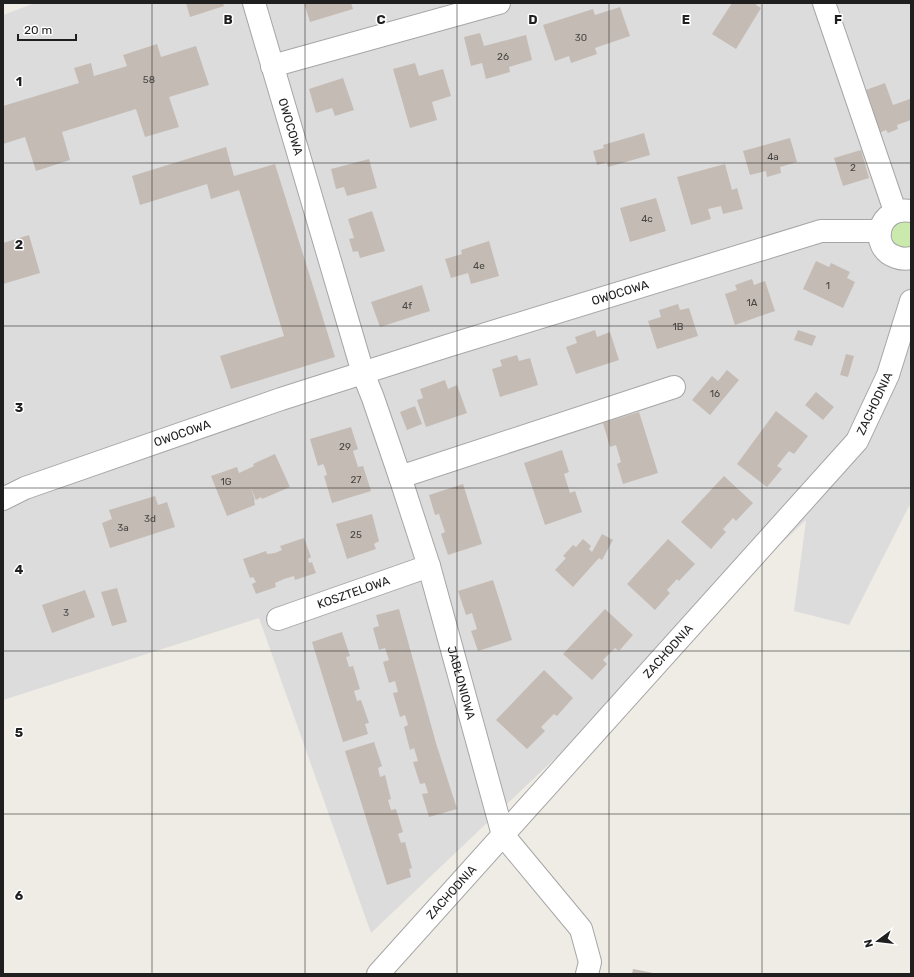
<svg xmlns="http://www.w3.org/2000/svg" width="914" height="977" font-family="Rubik,sans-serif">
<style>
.residential{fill:#dddcdc}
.grass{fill:#cae9ac}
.building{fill:#c4bbb4}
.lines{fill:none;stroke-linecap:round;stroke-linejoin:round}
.minor-casing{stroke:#a6a6a6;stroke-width:24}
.minor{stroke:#fff;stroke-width:22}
.grid{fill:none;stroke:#1f1f1f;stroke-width:1;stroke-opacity:0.55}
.labels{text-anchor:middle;stroke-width:3;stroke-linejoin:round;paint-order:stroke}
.number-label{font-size:10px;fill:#484644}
.street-label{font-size:12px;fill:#1f1f1f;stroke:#fff}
.grid-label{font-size:13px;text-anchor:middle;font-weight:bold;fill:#1f1f1f;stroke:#fff;stroke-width:3;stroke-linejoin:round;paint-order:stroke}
</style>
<rect width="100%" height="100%" fill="#efece5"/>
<path class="residential" d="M35,3H911V507L909,506L849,625L794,611L806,520L371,933L259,618L3,700V15Z"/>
<path class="grass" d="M900,220L911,221V247H910C897,249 891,243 891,229Z"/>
<path class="building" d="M186,3H223L224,6L190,17Z
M304,3H351L353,9L310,22Z
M732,3H757L756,5L761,8L736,49L712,34Z
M620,7L630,36L595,48L597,54L571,63L569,56L555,61L543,25L593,9L595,15Z
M480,33L484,46L526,35L532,60L509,67L510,72L486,79L482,63L471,66L464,37Z
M157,44L161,57L196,46L209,85L169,97L179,127L145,137L136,109L62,132L70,160L36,171L25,137L3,144V106L79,83L74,68L91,63L94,76L127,66L123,55Z
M415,63L419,76L443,69L451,96L432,102L437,120L410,128L393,69Z
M343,78L354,110L335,116L332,108L316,113L309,89Z
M885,83L893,105L910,99L911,103V120L897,125L898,129L888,133L886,130L879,133L863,91Z
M644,133L650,155L608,167L607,162L597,165L593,151L604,148L603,145Z
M790,138L797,162L780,167L781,173L767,177L766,171L750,175L743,151Z
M226,147L234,176L275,164L335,357L231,389L220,356L284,336L239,190L211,199L207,184L140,205L132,176Z
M861,150L869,178L843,186L834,158Z
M369,159L377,188L347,196L344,187L336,189L331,169Z
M725,164L732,190L737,188L743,209L723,214L721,206L708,209L711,219L691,225L677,177Z
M656,198L666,231L630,242L620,208Z
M372,211L385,251L360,258L358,251L353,252L349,239L354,238L348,219Z
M29,235L40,273L3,284V243Z
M489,241L499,276L471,284L468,273L451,278L445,259L462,254L461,250Z
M816,261L829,267L831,263L850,272L847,278L855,282L843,308L803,289Z
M752,279L754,285L765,281L775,311L735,325L725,294L737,290L735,285Z
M422,285L430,311L380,327L371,302Z
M678,304L680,310L689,308L698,336L657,349L648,321L661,317L659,310Z
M595,330L597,337L610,332L619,360L576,374L566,347L577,343L575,337Z
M798,330L816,336L812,346L794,340Z
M846,354L854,356L848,377L840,375Z
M517,355L519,361L530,358L538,385L500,397L492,369L502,366L500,360Z
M727,370L739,380L710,415L692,400L712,376L718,381Z
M445,380L448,389L457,385L467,413L426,427L417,400L423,398L420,389Z
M816,392L834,407L823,420L805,405Z
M415,406L422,424L407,430L400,412Z
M776,411L808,436L794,454L789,451L777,466L782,469L767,487L737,464Z
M639,412L658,473L623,484L617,464L621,462L616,445L610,447L603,423Z
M351,427L358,449L353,451L358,467L363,466L371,491L332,503L324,476L327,475L325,468L323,464L318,466L310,439Z
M562,450L569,472L564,474L570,493L575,491L582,512L545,525L524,463Z
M275,454L290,487L262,499L261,497L256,500L250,486L255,500H254L255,505L227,516L211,476L237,467L239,473L254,466L253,464Z
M724,476L753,503L736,521L733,518L723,529L726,532L711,549L681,522Z
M463,484L482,544L448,555L441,534L445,532L439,514L435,515L429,495Z
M155,496L158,505L167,502L175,527L110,548L102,523L112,519L109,510Z
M372,514L379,541L374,544L376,549L347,559L336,524Z
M602,534L613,540L602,560L599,558L573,587L555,570L566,558L563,556L573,545L576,547L583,539L591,546L589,549L592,552Z
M304,538L311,557L308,559L309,563L312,562L316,573L295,580L294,576L284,579L275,583L276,587L256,594L252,584L256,582L253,577L250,578L243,559L266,551L267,554L275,553L282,550L280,546Z
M668,539L695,564L679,581L677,579L667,590L670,593L655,610L627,584Z
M493,580L512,640L478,651L471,631L477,629L472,613L466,615L458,591Z
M117,588L127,622L112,626L101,592Z
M85,590L95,617L52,633L42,605Z
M399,609L436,743L457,809L429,817L422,794L428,793L425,783L420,784L413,762L418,761L414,748L410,750L404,727L408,725L405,715L400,717L393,693L398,692L395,681L389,683L383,662L389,660L385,648L379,650L373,628L379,626L376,615Z
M605,609L633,635L619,651L615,648L603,660L607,664L592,680L563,654Z
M342,632L350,656L346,657L349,667L353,666L360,689L354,691L357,701L361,700L369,723L365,724L368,734L343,742L312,642Z
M544,670L573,698L557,716L554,714L541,727L545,731L527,749L496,720Z
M374,742L382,766L378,768L380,777L385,775L391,799L388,800L391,810L396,809L403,832L398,834L401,843L405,842L412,868L409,869L411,877L387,885L345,751Z
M633,969L653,973V974H632Z"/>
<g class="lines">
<defs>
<g id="minor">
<path id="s1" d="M254,3L363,373L373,398L400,477L429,566L503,835L581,929L590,962L587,974"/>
<path d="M824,3L895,211"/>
<path d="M272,66L499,3"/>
<path d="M911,211C878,205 868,248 896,257C901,259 906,259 911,258"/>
<path d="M400,477L674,387"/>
<path id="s2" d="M3,499L25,488L281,399L447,346L821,231H880"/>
<path id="s3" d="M278,619L429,566"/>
<path id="s4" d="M378,974L857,441L888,375L911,301"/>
</g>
</defs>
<use href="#minor" class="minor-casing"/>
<use href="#minor" class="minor"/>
</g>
<path class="grid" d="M152,3V974M305,3V974M457,3V974M609,3V974M762,3V974M3,163H911M3,326H911M3,488H911M3,651H911M3,814H911"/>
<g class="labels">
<g class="number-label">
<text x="581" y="41">30</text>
<text x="503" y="60">26</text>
<text x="149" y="83">58</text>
<text x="773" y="160">4a</text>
<text x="853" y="171">2</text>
<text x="647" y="222">4c</text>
<text x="479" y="269">4e</text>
<text x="828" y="289">1</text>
<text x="752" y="306">1A</text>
<text x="407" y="309">4f</text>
<text x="678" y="330">1B</text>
<text x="715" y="397">16</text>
<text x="345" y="450">29</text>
<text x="356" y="483">27</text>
<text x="226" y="485">1G</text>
<text x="150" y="522">3d</text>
<text x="123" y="531">3a</text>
<text x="356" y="538">25</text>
<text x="66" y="616">3</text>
</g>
<g class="street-label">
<text dy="4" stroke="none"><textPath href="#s1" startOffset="129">OWOCOWA</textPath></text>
<text dy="4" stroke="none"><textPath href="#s2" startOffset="651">OWOCOWA</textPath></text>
<text dy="4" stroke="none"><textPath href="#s4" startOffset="758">ZACHODNIA</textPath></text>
<text dy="4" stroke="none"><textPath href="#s2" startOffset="191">OWOCOWA</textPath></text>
<text dy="4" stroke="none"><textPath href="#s3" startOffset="80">KOSZTELOWA</textPath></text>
<text dy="4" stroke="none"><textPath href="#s4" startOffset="434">ZACHODNIA</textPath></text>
<text dy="4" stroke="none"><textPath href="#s1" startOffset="711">JABŁONIOWA</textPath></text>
<text dy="4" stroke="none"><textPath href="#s4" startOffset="110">ZACHODNIA</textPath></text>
</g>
</g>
<g class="grid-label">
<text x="228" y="24">B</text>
<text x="381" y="24">C</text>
<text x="533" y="24">D</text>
<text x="686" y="24">E</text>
<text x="838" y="24">F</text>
<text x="19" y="86">1</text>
<text x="19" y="249">2</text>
<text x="19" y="412">3</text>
<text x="19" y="574">4</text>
<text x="19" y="737">5</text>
<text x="19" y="900">6</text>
</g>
<rect width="914" height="977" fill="none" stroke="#1f1f1f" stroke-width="8"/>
<g transform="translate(878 941) rotate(255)" stroke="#ffffff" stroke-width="3" paint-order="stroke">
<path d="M0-3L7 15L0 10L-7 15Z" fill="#1f1f1f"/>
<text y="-6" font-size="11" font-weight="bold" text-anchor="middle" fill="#1f1f1f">N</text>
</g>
<path d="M18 34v6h58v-6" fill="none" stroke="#1f1f1f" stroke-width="2"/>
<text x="24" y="34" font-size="12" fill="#1f1f1f" stroke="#ffffff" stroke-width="3" paint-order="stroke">20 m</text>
</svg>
